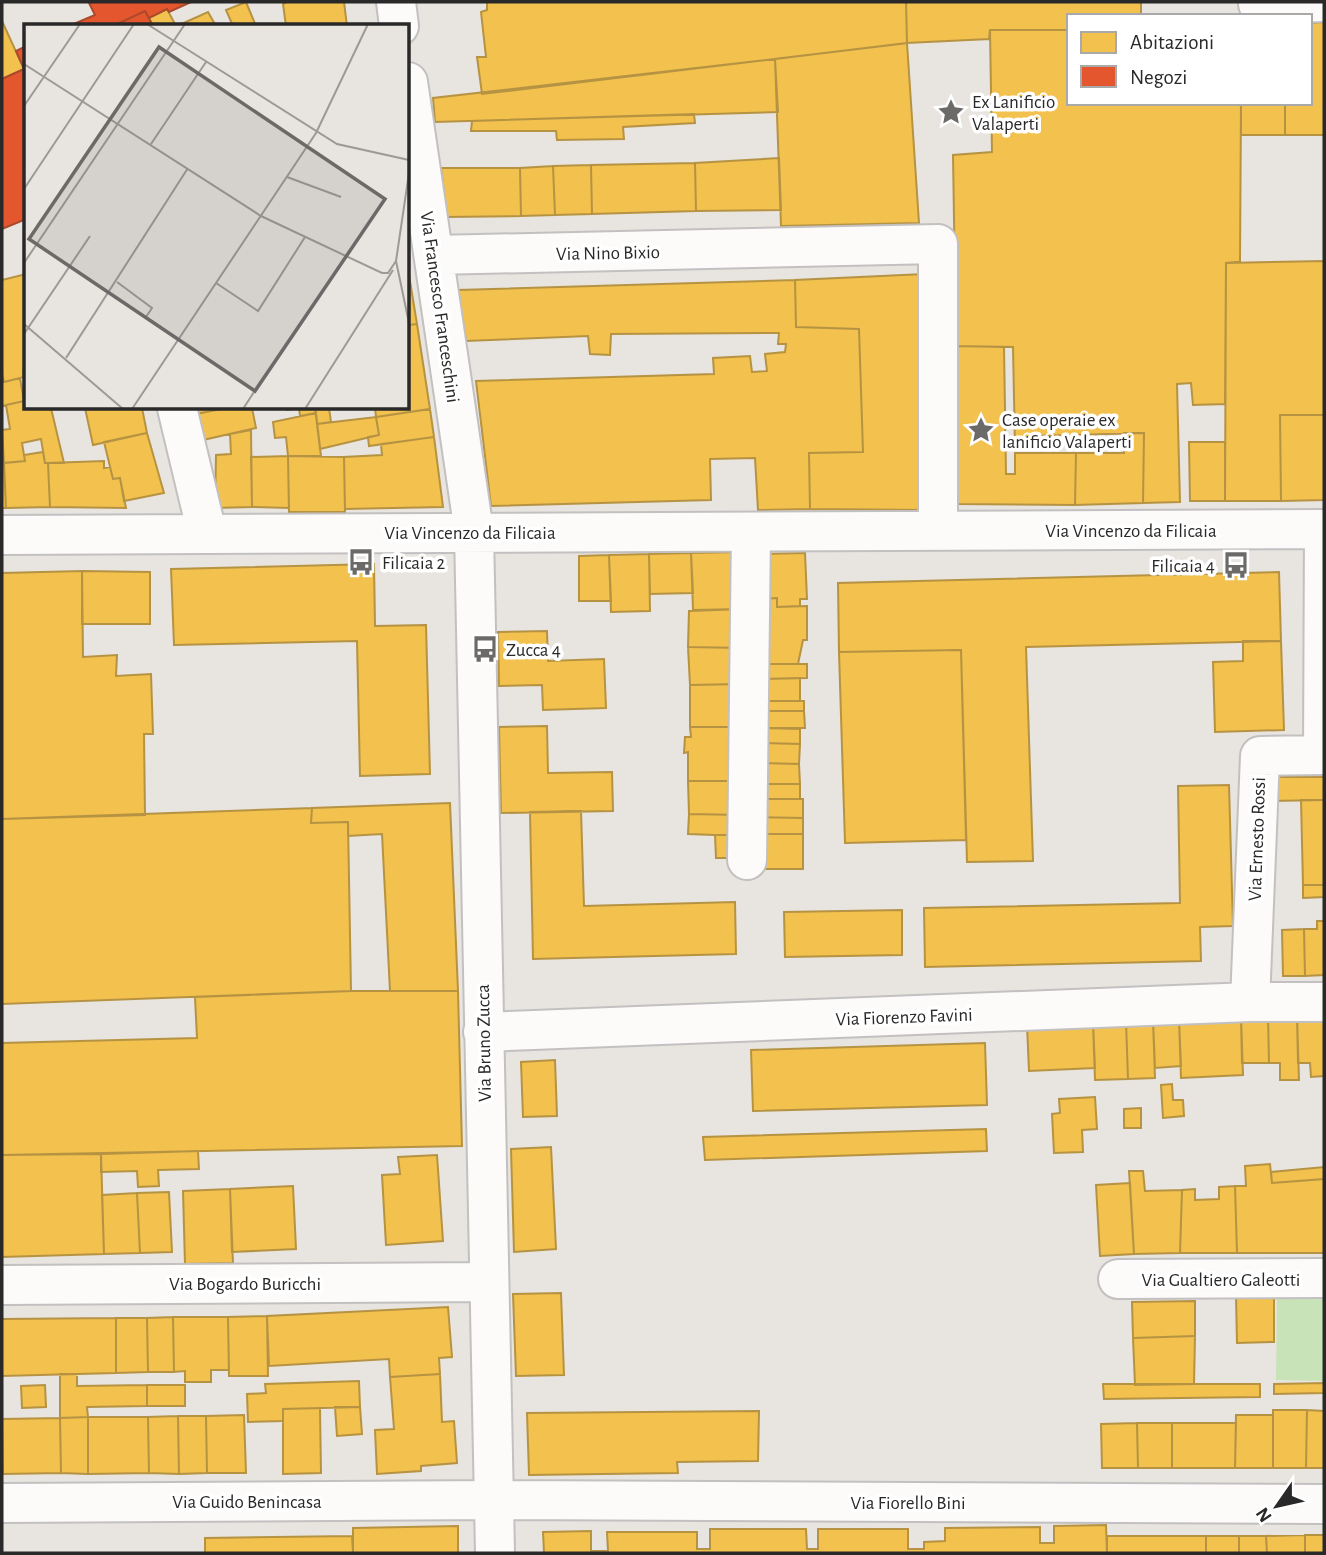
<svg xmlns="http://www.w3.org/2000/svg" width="1326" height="1555" font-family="'Alegreya Sans',sans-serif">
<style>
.green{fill:#c8e3b8}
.homes{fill:#f2c14e;stroke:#b69343;stroke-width:2}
.shops{fill:#e4572e;stroke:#ac492c;stroke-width:2}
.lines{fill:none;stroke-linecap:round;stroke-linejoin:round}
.minor-casing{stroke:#c2c0c0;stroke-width:42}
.minor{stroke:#fcfbfa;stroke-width:38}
.labels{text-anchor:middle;stroke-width:7;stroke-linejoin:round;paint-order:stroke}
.poi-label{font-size:19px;fill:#292929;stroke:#fff;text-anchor:start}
.street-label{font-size:19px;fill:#292929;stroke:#fff}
.inset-road{fill:none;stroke:#9c9996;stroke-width:2}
.view{fill:#6c6a69;fill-opacity:0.15;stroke:#6c6a69;stroke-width:3.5}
.inset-edge{fill:none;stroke:#292929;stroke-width:3.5}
</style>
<rect width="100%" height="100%" fill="#e8e4df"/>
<path class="green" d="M1324,1297V1381L1276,1380L1277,1298Z"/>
<path class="homes" d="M246,2L256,26H233L226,10Z
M287,2H344L347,26H286L283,4Z
M487,2H906L907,43L482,94L477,57H486L481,12L487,10Z
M906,2H1141V16H1069V30H990L989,39L907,43Z
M167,9L176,26H153L149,18Z
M208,12L216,26H177Z
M2,21L24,69L2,79Z
M1324,22V135H1285V103H1310V23Z
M990,30H1069V103H1241L1240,262L1226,263L1225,404L1193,405L1191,383L1177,384L1180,502L1143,503L1144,433L1034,436L1035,447L1015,448L1013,347L956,346L953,155L992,152Z
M907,43L919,223L781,226L775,59Z
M775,59L778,112L435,122L433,98Z
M1241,103H1285V135H1241Z
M694,114L695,123L623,127L624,139L557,140L556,131H471L472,121Z
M779,158L781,210L696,211L695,163Z
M695,163L696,211L592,214L591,165Z
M591,165L592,214L555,215L553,166Z
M553,166L555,215L521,216L520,168Z
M441,168H520L521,216L447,217Z
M1324,261V415H1280L1281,501H1225L1226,263Z
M408,269L417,324L408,325Z
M26,274V369L23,370L24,377L4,382L2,374V280Z
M924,274V510L810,509L809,453L863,452L859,329L796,327L795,280Z
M795,280L796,327L859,329L863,452L809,453L810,509L758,510L755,458L710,459L711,500L491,506L476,381L714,374L713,358L750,356L752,372L767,371L765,354L785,352L786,344H778L779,333L611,334L610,355L590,354L588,336L466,341L458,290Z
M417,324L430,409L376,417L375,408H408V325Z
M956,346L1004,347L1006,474H1015V453H1076L1075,505L955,504Z
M2,374L4,382L20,378L24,401L2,406Z
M23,397H26V408H51L64,463H45L41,439L22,443L25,461L4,463L2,430L10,429L6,405L24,401Z
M85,408H142L147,433L93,445Z
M195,408H226L196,414Z
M226,408H252L256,428L203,440L196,414Z
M286,408H315L316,413L300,416L299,408L287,410Z
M315,408H329L331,422L317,424Z
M430,409L434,437L369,446L368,437L379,435L376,417Z
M316,413L321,456H288L286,437L275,438L273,422Z
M1280,415H1324V500L1281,501Z
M376,417L379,435L320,449L317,424Z
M251,430L252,507L215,508L216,455L231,454L230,434Z
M147,433L164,493L124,501L120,478L113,479L104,442Z
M1124,433H1144L1143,503L1075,505L1076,453H1124Z
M434,437L443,507L345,509L344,457L382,455L381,444Z
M1189,442H1225V501H1190Z
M43,452L45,463H48L50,507L6,508L4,463L25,461L24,455Z
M2,456L4,463L6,508H2Z
M288,456L289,508L252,507L251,457Z
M288,456L344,457L345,512H289Z
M104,461V468L110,467L113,479L120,478L126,508L50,507L48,463Z
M742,552L743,609L693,610L691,553Z
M691,553L693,593L650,594L649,554Z
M805,553L807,599H800V606L777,607V598L758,599L759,554Z
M649,554L650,611L611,612L609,555Z
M609,555L611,601H579V556Z
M374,564L375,626L426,625L430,774L360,776L357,641L174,645L171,569Z
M82,571L150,572V624H82Z
M82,571L83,657L117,655L116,676L151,674L153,734H144L145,815L2,819V573Z
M1279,572L1281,641L1026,647L1033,861L967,862L961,650L839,652L838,583Z
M777,598V607L807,606V640H803L798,664H759L758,599Z
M743,609L742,648L688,647L689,611Z
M547,631L548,661L604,659L606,708L543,710L542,685L499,686L498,632Z
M1243,641H1281L1284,730L1215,732L1213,662L1243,661Z
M688,647L742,648V684L690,685Z
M961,650L966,840L845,843L839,652Z
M759,664H807V678L759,679Z
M800,678V701H759V679Z
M742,684V727H690V685Z
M759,701H804V711H759Z
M759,711H804L805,728H759Z
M547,726L548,773L612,772L613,811L501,813L499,727Z
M690,727H742V781H688V752L684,753L685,737H691Z
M759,728L800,729V744L758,743Z
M758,743L800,744L799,764L758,763Z
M758,763L799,764L800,784H757Z
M1265,777H1324V800L1266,801Z
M688,781H742L741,815L689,814Z
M757,784H800V799H756Z
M1229,785L1233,926L1200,927L1201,961L925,967L924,908L1180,903L1178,786Z
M756,799H803V818L756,817Z
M1301,800H1324V885H1303Z
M450,803L458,991H390L382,834L348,836V822L311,823L312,808Z
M312,808L311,823L348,822L351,991L2,1004V819Z
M581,811L584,906L735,902L736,954L533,959L530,812Z
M689,814L741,815L735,835H715L688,834Z
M756,817L803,818V834H756Z
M750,834H803V869H750Z
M715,835H735V858H716Z
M1303,885H1324V897L1303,898Z
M902,910V955L785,957L784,912Z
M1317,921H1324V975L1305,976L1304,929H1317Z
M1304,929L1305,976H1283L1282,930Z
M351,991H458L462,1146L2,1155V1043L197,1038L195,997Z
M1297,1015L1299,1080H1280V1063H1269L1268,1016Z
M1297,1015H1324V1076L1311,1077L1310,1063H1298Z
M1268,1016L1269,1063H1242L1241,1017Z
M1241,1017L1243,1075L1181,1078L1179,1019Z
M1179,1019L1181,1066L1155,1068L1153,1020Z
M1153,1020L1155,1078L1128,1079L1126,1022Z
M1093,1022L1095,1068L1029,1071L1027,1025Z
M1093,1022H1126L1128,1079L1095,1080Z
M985,1043L987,1105L753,1111L751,1050Z
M555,1060L557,1116L523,1117L521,1062Z
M1172,1084L1173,1100H1183L1184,1116L1163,1118L1161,1085Z
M1095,1097L1097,1129L1082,1130L1083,1152L1054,1153L1052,1114L1060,1113L1059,1099Z
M1141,1108V1128H1124V1109Z
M986,1129L987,1151L705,1160L703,1137Z
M551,1147L556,1249L514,1252L511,1149Z
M198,1151L199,1169L158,1170L159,1186L138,1187L137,1171L101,1172V1154Z
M101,1154L104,1254L2,1257V1155Z
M437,1155L443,1241L386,1245L382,1175L400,1174L398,1157Z
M1270,1164L1272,1183L1324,1179V1253H1237L1235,1186H1246L1245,1166Z
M1324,1167V1179L1272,1183L1271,1172Z
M1129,1171H1143L1145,1191L1182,1190L1180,1253L1134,1254Z
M1130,1183L1134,1254L1100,1256L1096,1185Z
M293,1186L296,1249L232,1252L230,1189Z
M1235,1186L1237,1253H1180L1182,1190L1195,1189V1200L1219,1199V1187Z
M230,1189L233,1263L185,1264L183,1191Z
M169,1192L172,1252L140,1253L137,1193Z
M137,1193L140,1253L104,1254L102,1195Z
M561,1293L564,1375L516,1376L513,1294Z
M1274,1294V1342L1237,1343L1236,1296Z
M1195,1301V1336L1133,1338L1132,1302Z
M448,1307L452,1357L439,1358L440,1374L390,1377L389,1359L269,1366L267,1316Z
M267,1316L268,1376H229L228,1317Z
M173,1317H228L229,1370H211V1382H185V1371L174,1372Z
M173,1317L174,1372H148L147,1318Z
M116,1318V1373L2,1376V1319Z
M116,1318H147L148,1372L116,1373Z
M1195,1336L1194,1384L1135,1385L1133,1338Z
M60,1374H77V1386L147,1385V1406L87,1407L88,1417L60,1418Z
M440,1374L442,1422L454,1421L457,1463L421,1466V1471L377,1474L375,1430L394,1429L390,1377Z
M359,1381L360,1407L283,1409V1421L248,1422L247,1394L266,1393L265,1384Z
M1324,1383V1393L1274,1394V1384Z
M1103,1384H1260V1397L1104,1399Z
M45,1385L46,1407L22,1408L21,1386Z
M147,1385H185V1406H147Z
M335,1407H360L362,1434L337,1436Z
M320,1408L321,1473L283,1474V1409Z
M1273,1410H1307L1306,1468H1273Z
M1307,1410L1324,1411V1468H1306Z
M759,1411L758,1461L677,1462L678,1473L529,1475L527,1413Z
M244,1415L246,1473H207L206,1416Z
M1236,1415H1273V1468H1235Z
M178,1416L179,1474L149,1473L148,1417Z
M178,1416H206L207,1473L179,1474Z
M88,1417H148L149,1473L88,1474Z
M88,1417V1474L61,1473L60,1418Z
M60,1418L61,1473L3,1474L2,1419Z
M1137,1423L1138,1468H1102L1101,1424Z
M1137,1423H1172V1468H1138Z
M1172,1423H1236L1235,1468H1172Z
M1106,1525L1107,1553H544L543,1532L591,1531V1551H608L607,1532H697V1549H710V1529H806L807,1549H818V1529H908V1549H924V1542L945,1541V1528L1040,1527V1543H1054V1526Z
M458,1526V1553H353V1528Z
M1305,1535H1324V1553H1305Z
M1305,1535V1553H1267L1266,1536Z
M352,1536L353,1553H205V1538Z
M1107,1536H1206V1553H1107Z
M1206,1536H1239V1553H1206Z
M1239,1536H1266L1267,1553H1239Z"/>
<path class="shops" d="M93,2H191L169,12L167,9L149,18L145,11L113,26H69L95,15L89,3Z
M145,11L153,26H113Z
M26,46V68L24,69L16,51Z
M26,68V219L2,229V79Z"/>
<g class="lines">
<defs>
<path id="minor" d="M396,2L399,26
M1258,4L1324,2
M408,82L474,532L495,1553
M434,255L938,244V531
M177,408L207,533
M2,535L1324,529
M747,860L751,532
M1250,1002L1260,756L1323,755L1324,529
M483,1032L1250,1002H1324
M1118,1279L1324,1278
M2,1285L488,1282
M2,1503L492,1500L1324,1504"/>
</defs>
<use href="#minor" class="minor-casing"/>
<use href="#minor" class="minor"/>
</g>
<defs>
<symbol id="sight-bare" viewBox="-9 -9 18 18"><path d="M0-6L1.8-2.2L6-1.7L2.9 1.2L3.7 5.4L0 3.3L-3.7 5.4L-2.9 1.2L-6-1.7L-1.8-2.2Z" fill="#6c6a69" stroke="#fff" stroke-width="2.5" paint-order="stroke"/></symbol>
<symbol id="bus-bare" viewBox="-9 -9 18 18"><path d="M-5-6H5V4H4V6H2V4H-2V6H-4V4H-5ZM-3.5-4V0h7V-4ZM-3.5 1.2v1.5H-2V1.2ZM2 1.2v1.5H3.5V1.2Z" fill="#6c6a69" stroke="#fff" stroke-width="2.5" paint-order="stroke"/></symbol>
</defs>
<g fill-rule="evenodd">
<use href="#sight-bare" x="932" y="93" width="38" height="38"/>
<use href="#sight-bare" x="962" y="411" width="38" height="38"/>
<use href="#bus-bare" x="342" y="543" width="38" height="38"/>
<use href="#bus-bare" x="1217" y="546" width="38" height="38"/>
<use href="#bus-bare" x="466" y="630" width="38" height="38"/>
</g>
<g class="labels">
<g class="poi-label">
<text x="972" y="108">Ex Lanificio<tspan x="972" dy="22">Valaperti</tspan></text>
<text x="1002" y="426">Case operaie ex<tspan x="1002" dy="22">lanificio Valaperti</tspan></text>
<text x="382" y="569">Filicaia 2</text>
<text x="1215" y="572" text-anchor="end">Filicaia 4</text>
<text x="506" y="656">Zucca 4</text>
</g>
<g class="street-label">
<text transform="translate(608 252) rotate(-1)" y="7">Via Nino Bixio</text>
<text transform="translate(441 307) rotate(82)" y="7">Via Francesco Franceschini</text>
<text x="1131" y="537">Via Vincenzo da Filicaia</text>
<text x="470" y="539">Via Vincenzo da Filicaia</text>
<text transform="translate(1256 839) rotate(-88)" y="7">Via Ernesto Rossi</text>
<text transform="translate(904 1016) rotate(-2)" y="7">Via Fiorenzo Favini</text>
<text transform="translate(483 1043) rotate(-91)" y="7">Via Bruno Zucca</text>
<text x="1221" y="1286">Via Gualtiero Galeotti</text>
<text x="245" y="1290">Via Bogardo Buricchi</text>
<text x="247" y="1508">Via Guido Benincasa</text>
<text x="908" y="1509">Via Fiorello Bini</text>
</g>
</g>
<g transform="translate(24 24)">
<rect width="385" height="385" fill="#e8e4df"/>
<path class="inset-road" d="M123,0L313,120L385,136M0,40L237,192L358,249H364L372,237M0,82L56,0M127,120L182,38M385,149L372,237L385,299M263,153L317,173M0,165L110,0M0,239L161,0M93,258L128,284L122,293L154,315M192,259L234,287L281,213M0,300L99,385M0,310L66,212M42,334L164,144M108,385L292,109L344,0M219,385L237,357M281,385L369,246"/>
<path class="view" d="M135,23L361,175L231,367L5,215Z"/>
<rect width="385" height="385" class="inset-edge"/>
</g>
<rect width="1326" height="1555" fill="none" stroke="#292929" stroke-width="7"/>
<rect x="1067" y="14" width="245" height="91" fill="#ffffff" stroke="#a9a9a9" stroke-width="2"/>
<rect x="1081" y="32" width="35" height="21" fill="#f2c14e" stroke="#a9a9a9" stroke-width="2"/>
<text x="1130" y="49" font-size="21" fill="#292929">Abitazioni</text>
<rect x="1081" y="66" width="35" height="21" fill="#e4572e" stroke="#a9a9a9" stroke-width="2"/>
<text x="1130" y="84" font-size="21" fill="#292929">Negozi</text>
<g transform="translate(1277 1506) rotate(236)" stroke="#ffffff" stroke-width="5" paint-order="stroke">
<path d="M0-5L12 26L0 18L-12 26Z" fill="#292929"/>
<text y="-10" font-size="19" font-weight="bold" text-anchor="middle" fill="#292929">N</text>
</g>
</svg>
